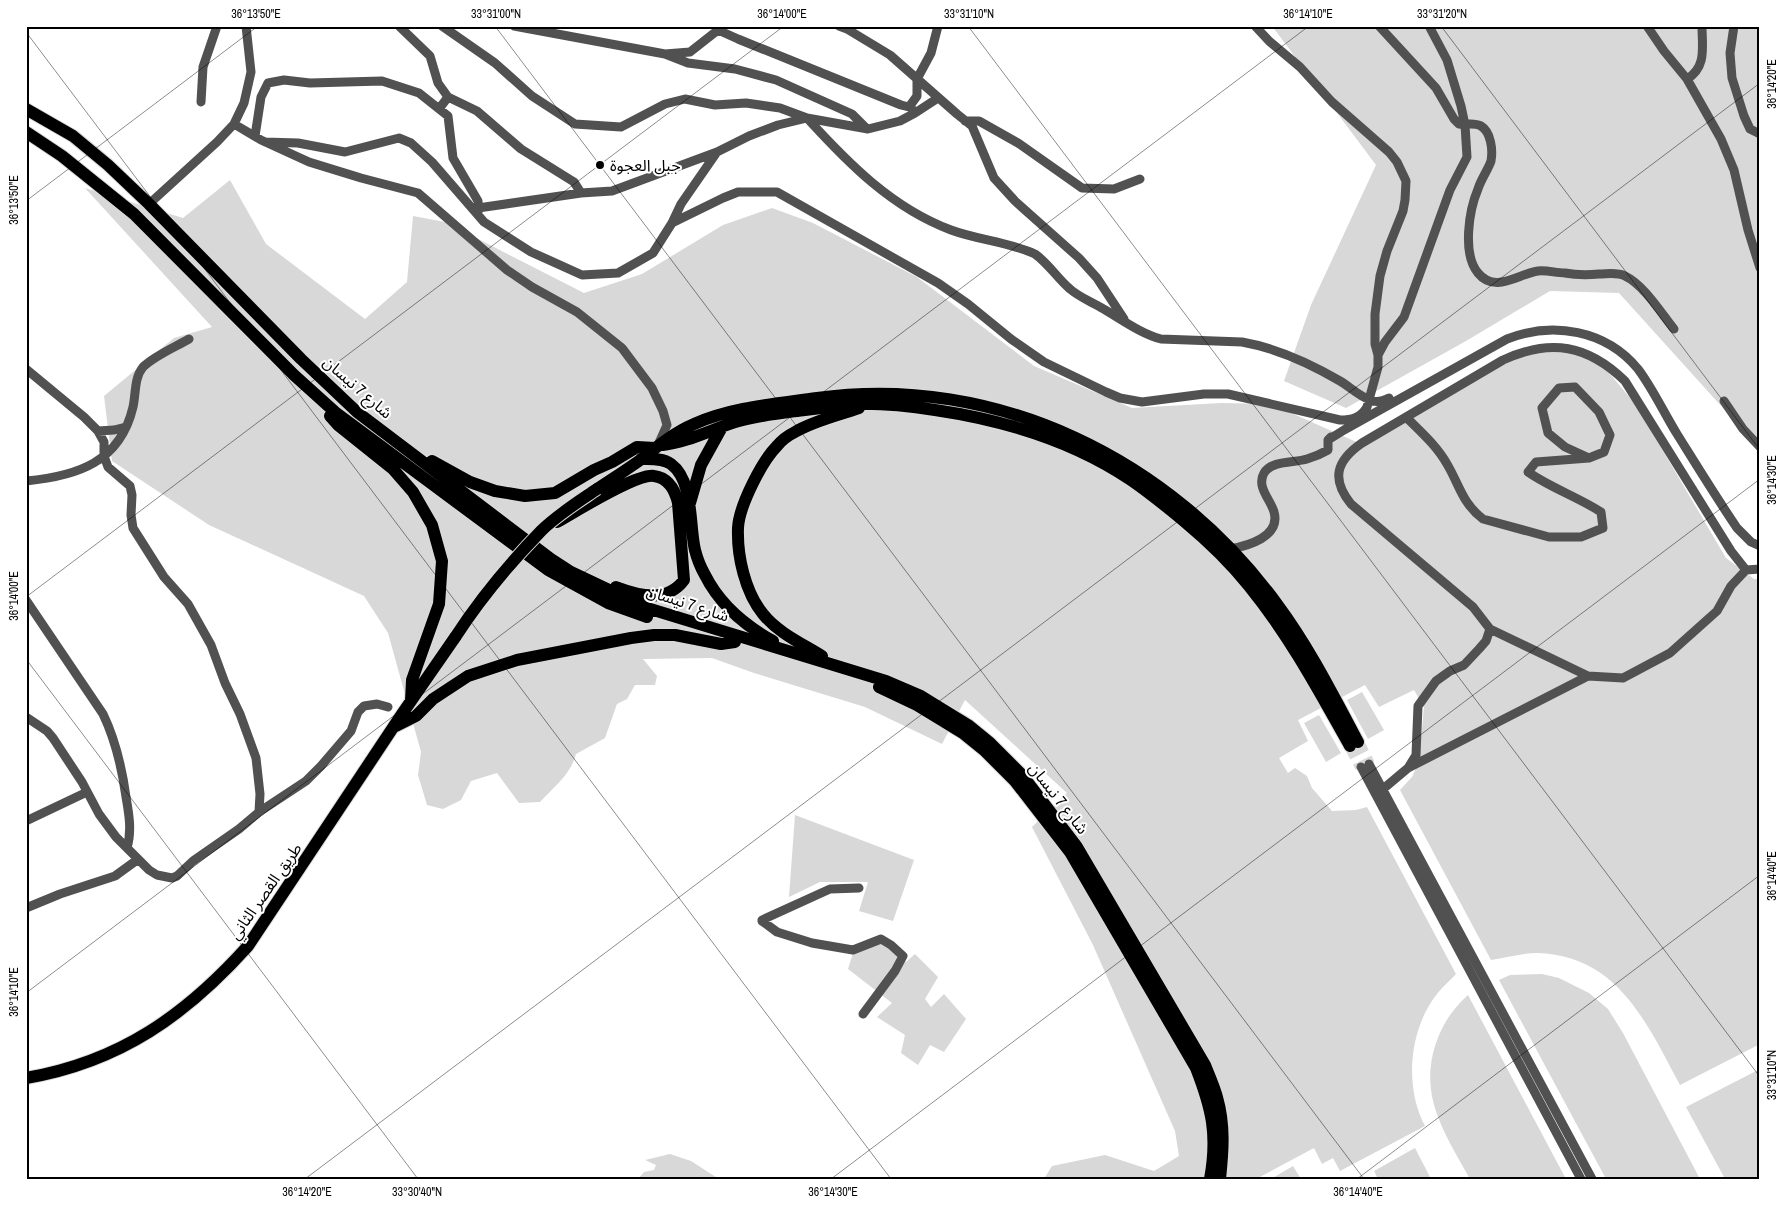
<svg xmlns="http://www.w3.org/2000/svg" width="1786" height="1205" font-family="'Archivo Narrow','Noto Sans Arabic',sans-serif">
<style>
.green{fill:#d8d8d8}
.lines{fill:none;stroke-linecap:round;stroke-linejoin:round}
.primary-tunnel{stroke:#d9d9d9;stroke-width:12;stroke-dasharray:12 6;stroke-linecap:butt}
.primary-casing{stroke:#dbdbdb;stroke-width:14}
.minor{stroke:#515151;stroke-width:9}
.primary{stroke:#000;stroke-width:12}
.primary-bridge-casing{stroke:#dbdbdb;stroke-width:14;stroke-linecap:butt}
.primary-bridge{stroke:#000;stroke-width:12}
.ticks{fill:none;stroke:#000;stroke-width:1;stroke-opacity:0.45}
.poi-dot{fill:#000;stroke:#fff;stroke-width:2}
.labels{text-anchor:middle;stroke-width:4;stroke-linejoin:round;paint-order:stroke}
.poi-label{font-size:16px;fill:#000;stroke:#fff;text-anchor:start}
.street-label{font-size:16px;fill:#000;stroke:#fff}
.neatline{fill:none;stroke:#000;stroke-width:2}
.ticks-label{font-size:12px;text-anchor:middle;fill:#000}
</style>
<rect width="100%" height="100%" fill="#fff"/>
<path class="green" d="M1272,26H1760V449L1619,293L1550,291L1466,341L1346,408L1284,381L1311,305L1376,165Z
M230,180L266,244L365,319L407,282L413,216L445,222L584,293L642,274L723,225L772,208L813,223L917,277L1034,366L1132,408L1221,403L1271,404L1361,444L1510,356L1569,346L1600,362L1636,405L1726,558L1754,579H1760V1044L1680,1085C1647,1024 1618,955 1537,953C1522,953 1506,958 1491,960L1400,790L1412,777L1419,761L1424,707L1414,690L1379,707L1365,685L1298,720L1308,741L1279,758L1288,773L1295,768L1307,776L1312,788L1332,811L1356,810L1367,807L1456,974C1450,981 1442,987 1437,994C1409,1029 1404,1087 1425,1126L1340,1171L1333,1158L1322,1164L1314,1148L1256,1179H1044L1052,1166L1105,1155L1154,1171L1179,1156L1175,1131L1093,945L1032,827L1067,793L965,700L942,744L865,707L754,673L712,658L643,659L657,676L655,685H635L627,699L617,704L605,738L576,754C571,774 554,787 540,802L519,803L497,773L471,781L461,800L443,809L427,805L418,775L421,752L388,633L364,596L209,525L112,461L104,396L174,338L212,327L85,188L183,218Z
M1362,692L1384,730L1368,739L1347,700Z
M1319,715L1341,753L1326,762L1304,723Z
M795,815L914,860L893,921L859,911L868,882H820L789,897Z
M882,943L906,962L915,954L938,977L925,999L931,1007L944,994L966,1019L944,1052L930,1045L918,1065L901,1053L905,1035L877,1017L892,1003L848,969L853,953Z
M1542,974L1559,978L1589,993L1608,1009L1623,1033L1700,1179H1606L1499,980L1510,975Z
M1468,995L1566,1179H1470C1446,1135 1419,1098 1435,1046C1443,1023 1451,1011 1468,995Z
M1760,1069V1179H1725L1686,1107Z
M1415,1148L1431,1179H1378L1374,1171Z
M670,1154L691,1161L719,1179H638L644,1172L654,1170L656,1165L645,1160Z
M1293,1166L1301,1179H1271Z"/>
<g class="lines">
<path class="primary-tunnel" d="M1358,742L1369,764
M1350,746L1361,767"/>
<defs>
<path id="primary" d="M26,109L73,136L108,165L149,204L301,359L357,412L551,559L571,572L647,608L886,681L921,696L968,725L990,743L1022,775L1077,847L1205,1065C1209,1075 1214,1086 1217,1097C1225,1125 1223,1151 1220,1179
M26,132L62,156L134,214L294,375L335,412L548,570L608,603L647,617
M330,416L338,425L393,469L413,492L432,525L442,561L439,604L412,680L411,701
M663,445C689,442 714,428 739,421C761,415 782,413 805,410C816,409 827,407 838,405C870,402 903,405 935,410C1003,420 1073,441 1131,480C1150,493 1167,507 1184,521C1208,541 1230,562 1249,586C1289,635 1319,691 1350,746
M641,459C651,459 663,458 671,464C694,481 689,525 695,550C697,558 701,568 705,575C720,605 744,625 773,641
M432,461L470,482L495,491L525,496L555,493L594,470L612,462L637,447L655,448
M597,489C612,479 628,469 643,458C659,445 675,432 694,424C732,407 775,404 817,398C997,373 1172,460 1277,604C1309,647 1333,695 1358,742
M690,503L701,465L722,427
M557,522C575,512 637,473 654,476C669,478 675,490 678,503L684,580C667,603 640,596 616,587
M822,656C803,644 778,633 763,614C745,592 737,556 738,528C739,506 762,461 777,446C781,441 789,435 795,432C813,421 839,415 859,408
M879,687L917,705L963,733L984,750L1015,781L1070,852L1196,1068C1212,1109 1218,1135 1210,1179
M396,726L416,716L433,699L468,676L517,660L631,638L654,635H675L721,644L735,642
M26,1078C120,1062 186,1015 248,946L402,714L456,636"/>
</defs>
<use href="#primary" class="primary-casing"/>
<path class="minor" d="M399,26L430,56L438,83L448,97
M442,26L495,63L532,96L575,124L621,127L665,104L685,99L715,105L746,103L780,108L807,118L868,129L900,121L915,113
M514,26L665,54L690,52L718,30
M717,26L718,30L738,39L901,105L909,107L917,96V79L931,53L938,26
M839,26L847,29L890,55L957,114L972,126L994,178L1015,201L1079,258L1097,278L1124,319
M1379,26L1436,88L1454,119L1459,124C1466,125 1474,122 1481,126C1491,132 1493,150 1491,161C1488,170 1481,179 1478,189C1469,210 1462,254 1478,273C1495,294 1518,274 1538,271C1547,270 1556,273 1565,273C1576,275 1588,275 1599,274C1608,274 1617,272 1625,276C1644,285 1661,313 1674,329
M1647,26L1664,51L1687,79L1721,139L1734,170L1748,230L1760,268
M1734,26L1730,53L1732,78L1744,116L1750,129L1758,133L1760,132
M665,54L688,63L735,69L776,80L852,114L867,129
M1687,79C1707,67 1702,47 1702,26
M201,102L203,67L217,26
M439,109L448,97L477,111L521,149L574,182L581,193
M912,109L915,113L938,98
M965,121H979L1018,143L1082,188L1114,189L1140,179
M234,124L261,140L309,162L361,178L418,193L507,270L532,287L577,312L622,348L652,388L663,411L667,425L658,445
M255,136L261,97L268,83L284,80L310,83L382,81L419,93L448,116L453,158L478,201V214
M265,142L298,143L345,152L399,138L411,143L432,162L484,222L531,252L582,275L618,273L653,253L672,223L723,198L738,192H777L938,283L968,304L1011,339L1044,362L1106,392L1120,398L1142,402L1204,394H1228L1340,420C1351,420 1361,418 1367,407L1378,367V355L1375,344V314L1380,276L1387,251L1403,211L1405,200L1406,181L1397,162L1389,152L1332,102L1300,67L1269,41L1255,26
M149,204L217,142L234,124L244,103L251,72L246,26
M478,208L581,193L612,191L717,152
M672,223L681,204L717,152L749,136L778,125L807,118C848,163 892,208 951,230C978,240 1009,242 1035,254C1049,264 1057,278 1070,289C1079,297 1090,301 1100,307C1120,318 1139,333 1161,339L1242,342C1276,348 1311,364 1340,381C1350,387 1359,396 1370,400C1376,403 1383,401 1389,398
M1378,355L1385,342L1404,317L1450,190L1467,157L1465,125L1461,106L1447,60L1429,26
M26,369L84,417L98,431L104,442V456L108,467L130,486L132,495L131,515L133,528L164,577L188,604L211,645L225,683L240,714L256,758L260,794L259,812
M1575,387L1599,412L1610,435L1604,452L1589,458L1565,447L1548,433L1542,408L1559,388Z
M1724,401L1743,429L1760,447
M1406,417C1421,432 1437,446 1447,464C1460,486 1462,503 1483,519L1549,537H1581L1603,528L1601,512C1578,497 1551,488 1528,472L1536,462L1589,458
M98,431L114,430L126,427
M1328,440L1344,430L1507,339C1553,321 1606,330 1638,369C1653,389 1664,413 1677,434C1697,466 1716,497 1737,528L1751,542L1760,546
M26,481C78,476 120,462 133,407C136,394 134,378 143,367C154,356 175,347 189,339
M1230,549C1247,546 1281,537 1274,512C1271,500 1256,487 1264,473C1272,460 1294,463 1307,459C1314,457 1321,454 1328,450V440L1331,437
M26,600L103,714C116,741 122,768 126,797C129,814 132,831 127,848
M1490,629L1588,676L1623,678L1670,653L1717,611L1731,586L1746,570
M26,717L47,731L53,738L82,782L99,814L116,837L149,870L157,875L172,878L177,876L193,861L239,829L259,812L306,781L321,766L351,731L358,712L364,706L377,704L388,707
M1369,764L1592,1179
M1361,767L1581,1179
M1408,768L1588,676
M1377,796L1383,789L1408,768L1416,755L1418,706L1436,681L1450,671L1464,665L1479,649L1486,641L1490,629L1473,607L1351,504C1331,479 1336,461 1362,443L1503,360C1551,338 1588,345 1625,381L1731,551L1746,570L1760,569
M26,821L87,792
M26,908L60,894L115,876L137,860
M762,920L830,889L859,888
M762,921L777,932L812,943L853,950L881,939L891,945L903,956L895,971L863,1014"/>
<use href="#primary" class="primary"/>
<defs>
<path id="primary-bridge" d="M456,636C480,599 510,563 541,531C557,515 578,502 597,489"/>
</defs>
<use href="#primary-bridge" class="primary-bridge-casing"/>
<use href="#primary-bridge" class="primary-bridge"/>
</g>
<path class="ticks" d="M495,26L1364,1179M968,26L1760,1077M1441,26L1760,450M26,32L891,1179M26,201L258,26M26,597L784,26M26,659L418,1179M26,993L1309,26M305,1179L1760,83M831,1179L1760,479M1357,1179L1760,875"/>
<circle class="poi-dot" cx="600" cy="165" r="5"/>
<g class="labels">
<g class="poi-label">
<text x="610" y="171">جبل العجوة</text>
</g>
<g class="street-label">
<text transform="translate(358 387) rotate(41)" y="6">شارع 7 نيسان</text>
<text transform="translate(688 603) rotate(18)" y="6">شارع 7 نيسان</text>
<text transform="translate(1059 798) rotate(52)" y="6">شارع 7 نيسان</text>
<text transform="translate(265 891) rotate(-55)" y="6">طريق القصر الثاني</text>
</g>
</g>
<rect width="1786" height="1205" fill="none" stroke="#ffffff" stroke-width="55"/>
<rect x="28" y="28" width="1730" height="1150" class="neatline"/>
<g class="ticks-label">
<text x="256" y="18">36°13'50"E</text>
<text x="496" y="18">33°31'00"N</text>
<text x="782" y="18">36°14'00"E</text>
<text x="969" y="18">33°31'10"N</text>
<text x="1308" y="18">36°14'10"E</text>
<text x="1442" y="18">33°31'20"N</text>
<text transform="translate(1772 84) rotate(-90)" y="4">36°14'20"E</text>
<text transform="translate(14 200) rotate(-90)" y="4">36°13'50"E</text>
<text transform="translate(1772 480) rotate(-90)" y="4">36°14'30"E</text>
<text transform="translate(14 596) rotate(-90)" y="4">36°14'00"E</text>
<text transform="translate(1772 876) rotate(-90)" y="4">36°14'40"E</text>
<text transform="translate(14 992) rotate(-90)" y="4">36°14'10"E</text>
<text transform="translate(1772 1075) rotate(-90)" y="4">33°31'10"N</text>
<text x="307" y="1196">36°14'20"E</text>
<text x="417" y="1196">33°30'40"N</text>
<text x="833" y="1196">36°14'30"E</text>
<text x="1358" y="1196">36°14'40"E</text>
</g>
</svg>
